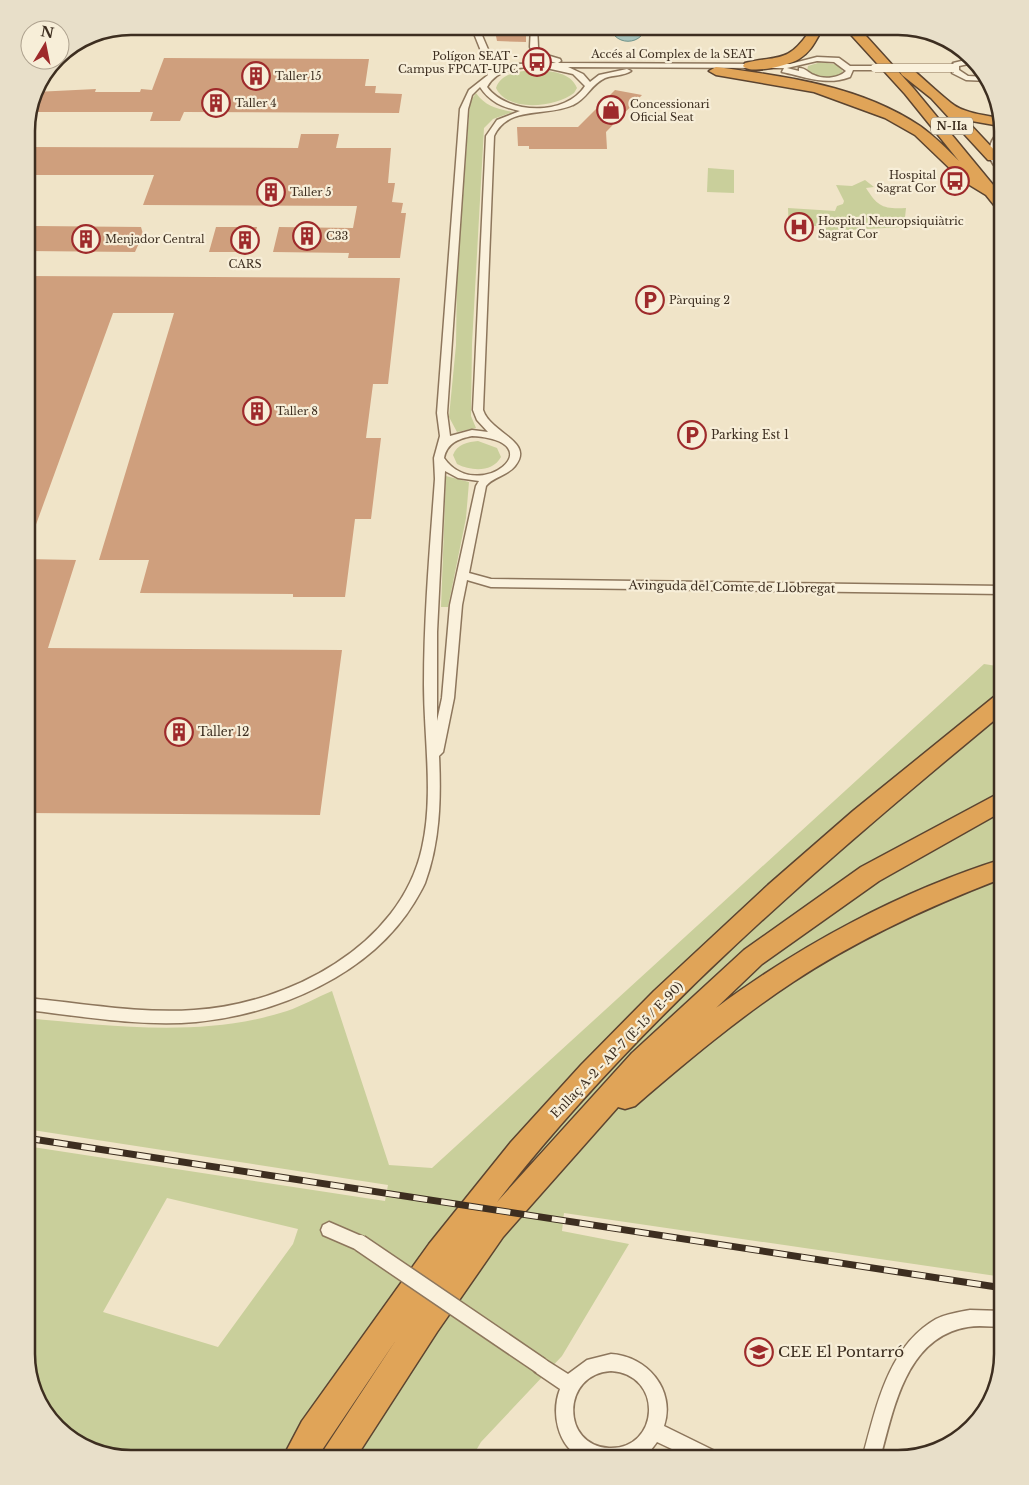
<svg xmlns="http://www.w3.org/2000/svg" width="1029" height="1485" font-family="'Libre Baskerville',serif">
<style>
.green{fill:#c9cf9b;fill-rule:evenodd}
.water{fill:#a9c4bc;stroke:#6f938a}
.building{fill:#cf9f7d}
.lines{fill:none;stroke-linecap:round;stroke-linejoin:round}
.street-casing{stroke:#8d765c;stroke-width:3}
.highway-casing{stroke:#5b4430;stroke-width:3}
.street{fill:#faf1dc;fill-rule:evenodd}
.highway{fill:#e0a458;fill-rule:evenodd}
.rail-casing{stroke:#3d2e20;stroke-width:7}
.rail{stroke:#f7eed8;stroke-width:5;stroke-dasharray:14;stroke-linecap:butt}
.street-bridge-far1-casing{stroke:#8d765c;stroke-width:9;stroke-linecap:butt}
.street-bridge-casing{stroke:#8d765c;stroke-width:19;stroke-linecap:butt}
.street-bridge-far1{stroke:#faf1dc;stroke-width:8}
.street-bridge{stroke:#faf1dc;stroke-width:16}
.labels{text-anchor:middle;stroke-width:4.5;stroke-linejoin:round;paint-order:stroke}
.far-street-label{font-size:11px;fill:#3d2e20;stroke:#f7eed8}
.far-poi-label{font-size:11px;fill:#3d2e20;stroke:#f7eed8;text-anchor:start}
.shield{fill:#f7eed8;stroke:#756857;stroke-width:1}
.shield-label{font-size:11px;font-weight:bold;fill:#3d2e20}
.poi-label{font-size:12px;fill:#3d2e20;stroke:#f7eed8;text-anchor:start}
.street-label{font-size:12px;fill:#3d2e20;stroke:#f7eed8}
.near-poi-label{font-size:15px;fill:#3d2e20;stroke:#f7eed8;text-anchor:start}
.rim{fill:none;stroke:#3d2e20;stroke-width:2.5}
</style>
<rect width="100%" height="100%" fill="#f0e4c8"/>
<path class="green" d="M821,62L839,65L843,72C833,80 817,78 807,71L808,66Z
M536,70C550,71 571,72 577,88L574,93C556,107 508,113 496,88C501,72 522,71 536,70Z
M476,93C485,106 497,109 513,112L493,119L484,128L472,344L471,416L476,428L457,432L449,417L456,345L457,274L470,102Z
M708,168L734,170V193L707,192Z
M865,180L874,187L866,188C878,207 883,209 906,208L904,227L829,231L816,226L795,225V231H789L788,208L835,211L837,206L843,204L844,201L836,185L852,186Z
M478,441L497,448L501,457C492,473 471,471 457,464L453,455C457,444 468,442 478,441Z
M446,476L469,482L466,518L448,607H441Z
M984,664L1003,667V1277L564,1213L562,1231L629,1244L562,1356L481,1442L471,1459H124L78,1445L40,1407L26,1354V1146L385,1201L388,1185L26,1129V1018C112,1026 203,1038 287,1011C302,1006 317,997 332,991L389,1165L432,1168ZM167,1198L298,1229L293,1244L218,1347L103,1312Z"/>
<path class="water" d="M627,30L639,33L641,36C634,43 622,43 615,36L619,32Z"/>
<path class="building" d="M499,26H526V42L497,41L495,31Z
M164,58L369,59L365,86H376L375,93L402,94L399,113L184,112L180,121H150L153,112H30L35,92L96,89L95,92H140L141,89L152,90Z
M615,90L642,95L606,132L607,149H529V146H518L517,127H578Z
M301,134H339L336,148H391L388,183H395L392,202L403,203L401,213H406L400,258H348L349,253L273,252L279,227L353,228L357,206L143,205L154,175H26V147L298,148Z
M36,226L141,227L143,234L135,252L26,251Z
M216,227H257L250,252H209Z
M26,276L400,278L388,384H373L366,438H381L371,519H355L345,597H293V594L140,593L149,560H99L174,313H113L26,552Z
M26,559L76,560L48,648L342,650L320,815L26,813Z"/>
<g class="lines">
<defs>
<path id="street" d="M471,26H478L493,61L494,71L516,64L556,63L534,56L530,47L531,26H537L538,47L540,53L560,59L561,61L558,63L790,64L817,57L839,58L850,66H875L879,68L875,70H853L850,77C826,86 806,77 782,72L784,68L568,67L583,74L590,82L599,75L627,69L631,71C624,76 613,75 605,78C591,84 587,99 573,105C547,117 508,105 494,136L483,410C491,434 535,441 515,466C507,476 493,477 486,486L469,573L491,579L1003,586V594L491,587L467,580L462,605L454,698L443,752L439,756C441,799 440,842 425,883C422,890 418,896 414,903C370,975 278,1014 196,1022C140,1027 82,1016 26,1010V998C82,1003 138,1014 194,1010C288,1004 400,947 422,848C434,796 424,738 424,685C424,616 430,547 435,479L434,458L440,436L437,413L460,109L469,90L488,75L485,61ZM817,61L834,62L846,71C839,78 824,80 814,75C808,73 806,68 799,68V71L787,68ZM542,67L573,74L585,86C566,116 508,115 487,87C498,67 521,67 542,67ZM480,87C490,102 502,107 520,111L497,120L486,136L473,410L477,420L488,432L472,430L450,436L447,413L468,109L472,95ZM472,436C557,441 478,506 444,458C447,443 458,439 472,436ZM445,471L458,478L479,481L476,486L450,605L442,698L437,721V632Z
M970,59L973,63L959,66V70L968,76L987,77L989,81L966,80L952,73L953,63Z
M1000,131H1003V137C990,149 1003,159 1003,172C985,163 986,143 1000,131Z
M329,1222L366,1238L368,1243L366,1248L360,1251L323,1235L321,1230L323,1225Z
M970,1310L1003,1311V1327C992,1327 979,1325 968,1327C906,1337 894,1408 880,1459H862C876,1409 887,1347 936,1319C946,1314 959,1312 970,1310Z
M611,1354C647,1356 676,1390 664,1426L719,1453L722,1459H693L657,1442C653,1448 647,1455 640,1458C633,1461 588,1460 582,1458C557,1446 551,1412 560,1389L535,1372L532,1366L535,1360L541,1357L568,1374L587,1360ZM611,1371C664,1374 660,1450 609,1448C561,1446 561,1374 611,1371Z"/>
<path id="highway" d="M843,26H857L914,89L1003,197V211L998,210L986,195L963,181L915,135L885,118L814,92L716,75L709,71L716,67C784,76 861,86 920,126C934,136 947,149 959,161L905,94Z
M813,31L819,35C814,44 809,53 799,59C790,65 751,75 743,66L745,63C778,55 787,64 809,32Z
M907,68L912,69C925,80 937,92 951,103C963,113 984,115 999,118L1000,126L966,120L998,154L1000,157L998,160H988L931,98L902,75L900,72Z
M1003,693V713C822,863 642,1016 497,1202L632,1053L744,950L861,867L1003,791V811L879,881L762,964L716,1008C802,944 901,891 1003,859V878C930,906 858,939 793,982C737,1019 686,1062 635,1106L625,1109L618,1107L503,1237L437,1332L355,1459H320L325,1448L396,1340L316,1459H282L302,1421L429,1244L511,1142L581,1065L654,991L768,885L853,811L995,696Z"/>
</defs>
<use href="#street" class="street-casing"/>
<use href="#highway" class="highway-casing"/>
<use href="#street" class="street"/>
<use href="#highway" class="highway"/>
<defs>
<path id="rail" d="M26,1138L1003,1288"/>
</defs>
<use href="#rail" class="rail-casing"/>
<use href="#rail" class="rail"/>
<defs>
<path id="street-bridge-far1" d="M875,68H954"/>
<path id="street-bridge" d="M360,1243L541,1366"/>
</defs>
<use href="#street-bridge-far1" class="street-bridge-far1-casing"/>
<use href="#street-bridge" class="street-bridge-casing"/>
<use href="#street-bridge-far1" class="street-bridge-far1"/>
<use href="#street-bridge" class="street-bridge"/>
</g>
<defs>
<symbol id="bus-ring" viewBox="-11 -11 22 22"><circle r="9.5" fill="#f7eed8" stroke="#9e2a2b" stroke-width="1.5"/><path d="M-5-6H5V4H4V6H2V4H-2V6H-4V4H-5ZM-3.5-4V0h7V-4ZM-3.5 1.2v1.5H-2V1.2ZM2 1.2v1.5H3.5V1.2Z" fill="#9e2a2b"/></symbol>
<symbol id="building-ring" viewBox="-11 -11 22 22"><circle r="9.5" fill="#f7eed8" stroke="#9e2a2b" stroke-width="1.5"/><path d="M-4-6H4V6H1V3H-1V6H-4ZM-2.5-4.3h1.7v1.8h-1.7ZM.8-4.3h1.7v1.8H.8ZM-2.5-1h1.7V.8h-1.7ZM.8-1h1.7V.8H.8Z" fill="#9e2a2b"/></symbol>
<symbol id="shop-ring" viewBox="-11 -11 22 22"><circle r="9.5" fill="#f7eed8" stroke="#9e2a2b" stroke-width="1.5"/><path d="M-5-2.5h2.3a2.7 3.5 0 0 1 5.4 0H5L5.5 6h-11ZM-1.5-2.5h3a1.5 2.3 0 0 0-3 0Z" fill="#9e2a2b"/></symbol>
<symbol id="hospital-ring" viewBox="-11 -11 22 22"><circle r="9.5" fill="#f7eed8" stroke="#9e2a2b" stroke-width="1.5"/><path d="M-5-5h3v3.5h4V-5h3V5h-3V1.5h-4V5h-3Z" fill="#9e2a2b"/></symbol>
<symbol id="parking-ring" viewBox="-11 -11 22 22"><circle r="9.5" fill="#f7eed8" stroke="#9e2a2b" stroke-width="1.5"/><path d="M-3.5-5.5H1a3.5 3.5 0 0 1 0 7H-1V5.5H-3.5ZM-1-3.4V-.6H.8a1.4 1.4 0 0 0 0-2.8Z" fill="#9e2a2b"/></symbol>
<symbol id="school-ring" viewBox="-11 -11 22 22"><circle r="9.5" fill="#f7eed8" stroke="#9e2a2b" stroke-width="1.5"/><path d="M0-5L7-2L0 1L-7-2ZM-4 1L0 2.5L4 1V4Q0 6-4 4Z" fill="#9e2a2b"/></symbol>
</defs>
<g fill-rule="evenodd">
<use href="#bus-ring" x="521" y="46" width="32" height="32"/>
<use href="#building-ring" x="240" y="60" width="32" height="32"/>
<use href="#building-ring" x="200" y="87" width="32" height="32"/>
<use href="#shop-ring" x="595" y="94" width="32" height="32"/>
<use href="#bus-ring" x="939" y="165" width="32" height="32"/>
<use href="#building-ring" x="255" y="176" width="32" height="32"/>
<use href="#hospital-ring" x="783" y="211" width="32" height="32"/>
<use href="#building-ring" x="291" y="220" width="32" height="32"/>
<use href="#building-ring" x="70" y="223" width="32" height="32"/>
<use href="#building-ring" x="229" y="224" width="32" height="32"/>
<use href="#parking-ring" x="634" y="284" width="32" height="32"/>
<use href="#building-ring" x="241" y="395" width="32" height="32"/>
<use href="#parking-ring" x="676" y="419" width="32" height="32"/>
<use href="#building-ring" x="163" y="716" width="32" height="32"/>
<use href="#school-ring" x="743" y="1336" width="32" height="32"/>
</g>
<g class="labels">
<g class="far-street-label">
<text x="673" y="58">Accés al Complex de la SEAT</text>
</g>
<g class="far-poi-label">
<text x="518" y="60" text-anchor="end">Polígon SEAT -<tspan x="518" dy="13">Campus FPCAT-UPC</tspan></text>
<text x="275" y="80">Taller 15</text>
<text x="235" y="107">Taller 4</text>
<text x="630" y="108">Concessionari<tspan x="630" dy="13">Oficial Seat</tspan></text>
<text x="936" y="179" text-anchor="end">Hospital<tspan x="936" dy="13">Sagrat Cor</tspan></text>
<text x="290" y="196">Taller 5</text>
<text x="818" y="225">Hospital Neuropsiquiàtric<tspan x="818" dy="13">Sagrat Cor</tspan></text>
<text x="326" y="240">C33</text>
<text x="105" y="243">Menjador Central</text>
<text x="245" y="268" text-anchor="middle">CARS</text>
<text x="669" y="304">Pàrquing 2</text>
<text x="276" y="415">Taller 8</text>
</g>
<rect class="shield" x="931" y="117.5" width="42" height="17" rx="4"/>
<g class="shield-label">
<text x="952" y="130">N-IIa</text>
</g>
<g class="poi-label">
<text x="711" y="439">Parking Est 1</text>
<text x="198" y="736">Taller 12</text>
</g>
<g class="street-label">
<text transform="translate(732 587) rotate(1)" y="4">Avinguda del Comte de Llobregat</text>
<text transform="translate(617 1050) rotate(-46)" y="4">Enllaç A-2 - AP-7 (E-15 / E-90)</text>
</g>
<g class="near-poi-label">
<text x="778" y="1357">CEE El Pontarró</text>
</g>
</g>
<path d="M0 0H1029V1485H0ZM131 35H898A96 96 0 0 1 994 131V1354A96 96 0 0 1 898 1450H131A96 96 0 0 1 35 1354V131A96 96 0 0 1 131 35Z" fill="#e8dfc9" fill-rule="evenodd"/>
<path class="rim" d="M131 35H898A96 96 0 0 1 994 131V1354A96 96 0 0 1 898 1450H131A96 96 0 0 1 35 1354V131A96 96 0 0 1 131 35Z"/>
<g transform="translate(45 45) rotate(10)"><circle r="24" fill="#f7eed8" stroke="#ada18e"/>
<path d="M0-4L9 19L0 12L-9 19Z" fill="#9e2a2b"/>
<text y="-8" font-size="14" font-weight="bold" text-anchor="middle" fill="#3d2e20">N</text>
</g>
</svg>
